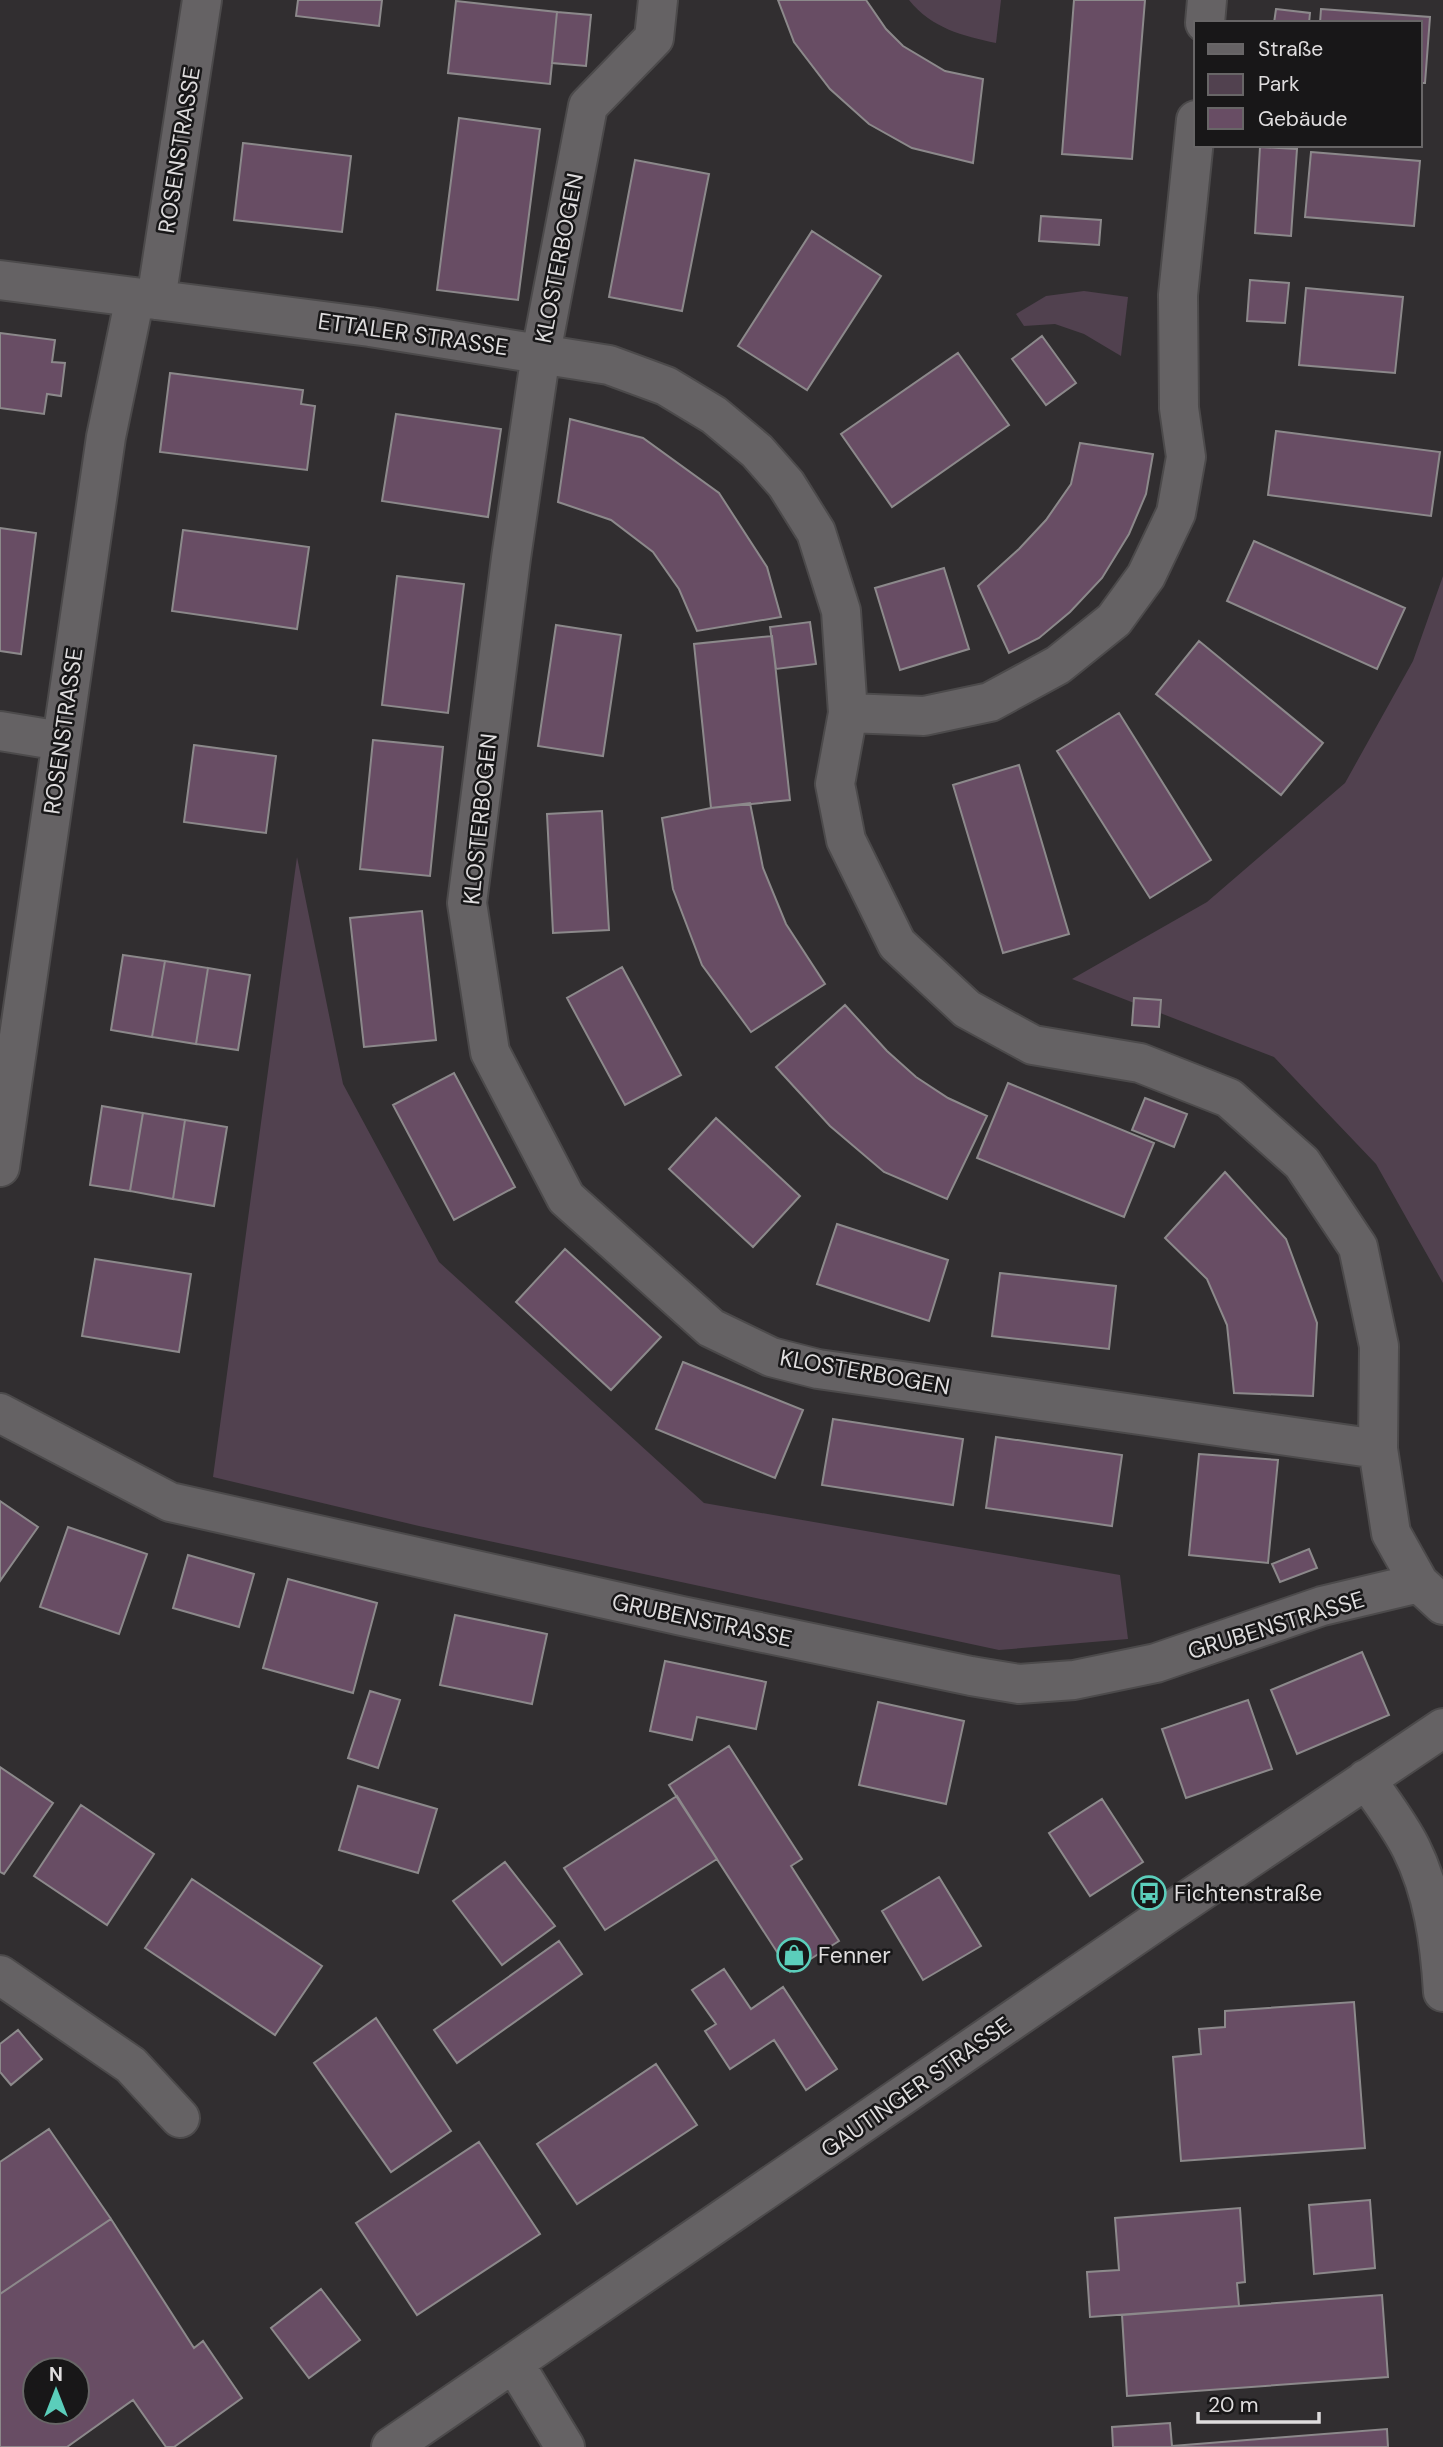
<svg xmlns="http://www.w3.org/2000/svg" width="1443" height="2447" font-family="'DM Sans',sans-serif">
<style>
.green{fill:#51414f}
.building{fill:#684d64;stroke:#8c898b;stroke-width:2;fill-rule:evenodd}
.lines{fill:none;stroke-linecap:round;stroke-linejoin:round}
.minor-casing{stroke:#4c4a4b;stroke-width:42}
.minor{stroke:#656264;stroke-width:38}
.labels{text-anchor:middle;stroke-width:5;stroke-linejoin:round;paint-order:stroke}
.street-label{font-size:23px;fill:#dfddde;stroke:#181718}
.poi-label{font-size:23px;fill:#dfddde;stroke:#181718;text-anchor:start}
</style>
<rect width="100%" height="100%" fill="#312e30"/>
<path class="green" d="M909,0H1001L996,43C963,36 931,28 909,0Z
M1084,291L1128,297L1121,356L1084,334L1055,324L1024,326L1016,314L1046,296Z
M1443,576V1283L1376,1164L1274,1057L1072,979L1207,902L1345,783L1413,661Z
M297,857L343,1084L439,1262L704,1503L1120,1575L1128,1639L999,1650L419,1526L213,1477Z"/>
<path class="building" d="M298,0H382L379,26L296,16Z
M778,0H866L886,29L903,46L945,71L983,79L973,163L912,148L869,124L830,89L794,42Z
M1074,0H1145L1132,159L1062,154Z
M456,1L557,12L550,84L448,73Z
M1276,9L1310,13L1309,23H1274Z
M1321,9L1430,17L1425,83H1420V23H1320Z
M557,12L591,15L586,66L552,63Z
M459,118L540,129L518,300L437,290Z
M243,143L351,156L342,232L234,220Z
M1260,147L1297,149L1291,236L1255,233Z
M1311,152L1420,161L1414,226L1305,217Z
M635,160L709,174L682,311L609,297Z
M1041,216L1101,220L1099,245L1039,241Z
M812,231L881,276L807,390L738,346Z
M1250,280L1289,283L1285,323L1247,321Z
M1306,288L1403,297L1395,373L1299,365Z
M0,333L55,340L52,362L65,363L61,396L47,394L44,414L0,408Z
M1042,336L1076,383L1046,405L1012,359Z
M958,353L1009,425L892,507L841,434Z
M170,373L303,390L301,404L315,406L307,470L160,452Z
M396,414L501,429L488,517L382,501Z
M570,419L643,438L719,493L767,567L781,617L697,631L679,589L653,552L611,520L558,502Z
M1276,431L1440,452L1431,516L1268,495Z
M1080,443L1153,454L1146,494L1129,534L1102,578L1070,612L1039,638L1009,653L978,586L1019,549L1046,520L1071,484Z
M0,528L36,533L21,654L0,651Z
M183,530L309,547L297,629L172,611Z
M1254,541L1405,608L1377,669L1227,601Z
M944,568L969,649L900,670L875,588Z
M397,576L464,584L448,713L382,705Z
M810,622L816,664L776,669L770,627Z
M556,625L621,635L603,756L538,746Z
M772,636L790,800L711,808L694,644Z
M1199,641L1323,743L1281,795L1156,694Z
M1119,713L1211,860L1150,898L1057,751Z
M373,740L443,747L430,876L360,869Z
M194,745L276,756L266,833L184,822Z
M1019,765L1069,934L1003,953L953,785Z
M750,803L763,868L786,924L825,984L751,1032L702,965L673,889L662,818L711,808Z
M602,811L609,930L553,933L547,814Z
M422,911L436,1040L364,1047L350,918Z
M123,955L165,961L152,1037L111,1030Z
M165,961L208,968L196,1044L152,1037Z
M622,967L681,1075L625,1105L567,998Z
M208,968L250,975L238,1050L196,1044Z
M1134,998L1161,1000L1159,1027L1132,1025Z
M845,1005L887,1051L916,1077L948,1098L987,1116L947,1199L884,1172L830,1126L776,1067Z
M454,1073L515,1187L454,1220L393,1105Z
M1008,1083L1154,1143L1124,1217L977,1158Z
M1145,1098L1187,1114L1174,1147L1132,1130Z
M102,1106L143,1113L130,1191L90,1185Z
M143,1113L185,1120L173,1199L130,1191Z
M716,1118L800,1196L753,1247L669,1169Z
M185,1120L227,1127L214,1206L173,1199Z
M1225,1172L1286,1239L1317,1323L1313,1396L1234,1393L1227,1325L1207,1279L1165,1238Z
M837,1224L948,1260L929,1321L817,1284Z
M565,1249L661,1337L611,1390L516,1302Z
M95,1259L191,1274L179,1352L82,1336Z
M1000,1273L1116,1286L1109,1349L992,1336Z
M683,1362L803,1410L775,1478L656,1429Z
M833,1419L963,1439L953,1505L822,1485Z
M996,1437L1122,1455L1112,1526L986,1508Z
M1199,1454L1278,1460L1268,1563L1189,1555Z
M0,1501L38,1527L0,1581Z
M68,1527L147,1554L119,1634L40,1607Z
M1309,1549L1317,1568L1280,1582L1272,1564Z
M188,1555L254,1574L239,1627L173,1608Z
M288,1579L377,1603L353,1693L263,1668Z
M455,1615L547,1634L532,1704L440,1685Z
M1362,1652L1389,1715L1297,1754L1271,1690Z
M665,1661L766,1682L756,1729L697,1717L692,1740L650,1731Z
M370,1691L400,1700L378,1768L348,1758Z
M1248,1700L1272,1769L1186,1798L1162,1729Z
M878,1702L964,1721L946,1804L859,1785Z
M729,1746L802,1859L791,1866L839,1941L790,1972L669,1785Z
M0,1767L53,1803L4,1874L0,1872Z
M358,1786L437,1809L418,1873L339,1850Z
M677,1796L717,1859L605,1930L564,1868Z
M1102,1799L1143,1862L1090,1896L1049,1833Z
M81,1805L154,1854L107,1925L34,1876Z
M505,1862L555,1926L502,1965L453,1901Z
M939,1877L981,1946L923,1980L882,1911Z
M192,1879L322,1966L275,2035L145,1948Z
M559,1941L582,1974L457,2063L434,2030Z
M724,1969L751,2009L783,1987L837,2069L806,2090L774,2040L730,2069L705,2031L716,2024L692,1990Z
M1354,2002L1365,2148L1181,2161L1173,2057L1201,2054L1199,2029L1225,2027V2011Z
M376,2018L451,2131L391,2172L314,2063Z
M18,2030L42,2059L11,2085L0,2072V2044Z
M656,2064L697,2125L577,2204L537,2144Z
M49,2129L111,2219L0,2294V2162Z
M479,2142L540,2234L417,2315L356,2223Z
M1370,2200L1375,2268L1314,2274L1309,2205Z
M1240,2208L1245,2282L1237,2283L1239,2306L1090,2317L1087,2272L1119,2270L1115,2218Z
M111,2219L194,2348L203,2341L242,2398L174,2447H166L133,2400L67,2447H0V2294ZM35,2370H77V2412H35Z
M321,2289L360,2340L309,2378L271,2328Z
M1382,2295L1388,2377L1127,2396L1122,2315Z
M1170,2423L1172,2446L1387,2429L1388,2447H1113L1112,2427Z"/>
<g class="lines">
<defs>
<path id="minor" d="M658,0L654,38L588,106L541,353L511,558L467,903L490,1052L566,1198L711,1328L771,1357L818,1369L1378,1449
M1205,23L1207,0
M0,280L370,327L609,365L666,386L714,415L757,451L786,484L816,532L841,611L848,713L835,784L846,840L897,944L967,1009L1033,1045L1140,1063L1229,1098L1302,1163L1358,1247L1379,1346L1378,1449L1391,1533L1419,1583L1443,1605
M156,300L202,0
M848,713L924,716L990,702L1058,665L1114,620L1146,576L1176,513L1186,457L1179,408L1178,295L1196,120
M0,731L61,741
M0,1167L106,437L135,297
M0,1413L170,1502L682,1616L971,1676L1019,1684L1074,1680L1156,1663L1322,1606L1419,1583
M1366,1779C1381,1801 1399,1824 1411,1848C1433,1892 1440,1942 1443,1992
M0,1975L131,2065L180,2118
M514,2363L565,2447
M391,2447L1164,1916L1443,1728"/>
</defs>
<use href="#minor" class="minor-casing"/>
<use href="#minor" class="minor"/>
</g>
<defs>
<symbol id="bus-ring" viewBox="-11 -11 22 22"><circle r="9.5" fill="#181718" stroke="#5bcebb" stroke-width="1.5"/><path d="M-5-6H5V4H4V6H2V4H-2V6H-4V4H-5ZM-3.5-4V0h7V-4ZM-3.5 1.2v1.5H-2V1.2ZM2 1.2v1.5H3.5V1.2Z" fill="#5bcebb"/></symbol>
<symbol id="shop-ring" viewBox="-11 -11 22 22"><circle r="9.5" fill="#181718" stroke="#5bcebb" stroke-width="1.5"/><path d="M-5-2.5h2.3a2.7 3.5 0 0 1 5.4 0H5L5.5 6h-11ZM-1.5-2.5h3a1.5 2.3 0 0 0-3 0Z" fill="#5bcebb"/></symbol>
</defs>
<g fill-rule="evenodd">
<use href="#bus-ring" x="1130" y="1874" width="38" height="38"/>
<use href="#shop-ring" x="775" y="1936" width="38" height="38"/>
</g>
<g class="labels">
<g class="street-label">
<text transform="translate(179 150) rotate(-81)" y="8">ROSENSTRASSE</text>
<text transform="translate(559 258) rotate(-79)" y="8">KLOSTERBOGEN</text>
<text transform="translate(413 334) rotate(8)" y="8">ETTALER STRASSE</text>
<text transform="translate(63 731) rotate(-82)" y="8">ROSENSTRASSE</text>
<text transform="translate(480 819) rotate(-84)" y="8">KLOSTERBOGEN</text>
<text transform="translate(865 1372) rotate(10)" y="8">KLOSTERBOGEN</text>
<text transform="translate(702 1620) rotate(12)" y="8">GRUBENSTRASSE</text>
<text transform="translate(1276 1625) rotate(-17)" y="8">GRUBENSTRASSE</text>
<text transform="translate(916 2087) rotate(-35)" y="8">GAUTINGER STRASSE</text>
</g>
<g class="poi-label">
<text x="1174" y="1901">Fichtenstraße</text>
<text x="818" y="1963">Fenner</text>
</g>
</g>
<rect x="1194" y="21" width="228" height="126" fill="#181718" stroke="#686667" stroke-width="2"/>
<rect x="1208" y="44" width="35" height="10" fill="#656264" stroke="#686667" stroke-width="2"/>
<text x="1258" y="56" font-size="21" fill="#dfddde">Straße</text>
<rect x="1208" y="74" width="35" height="21" fill="#51414f" stroke="#686667" stroke-width="2"/>
<text x="1258" y="91" font-size="21" fill="#dfddde">Park</text>
<rect x="1208" y="108" width="35" height="21" fill="#684d64" stroke="#686667" stroke-width="2"/>
<text x="1258" y="126" font-size="21" fill="#dfddde">Gebäude</text>
<g transform="translate(56 2391)"><circle r="33" fill="#181718" stroke="#686667" stroke-width="2"/>
<path d="M0-5L12 26L0 18L-12 26Z" fill="#5bcebb"/>
<text y="-10" font-size="19" font-weight="bold" text-anchor="middle" fill="#dfddde">N</text>
</g>
<path d="M1198 2412v10h121v-10" fill="none" stroke="#dfddde" stroke-width="3.5"/>
<text x="1208" y="2412" font-size="21" fill="#dfddde" stroke="#181718" stroke-width="5" paint-order="stroke">20 m</text>
</svg>
